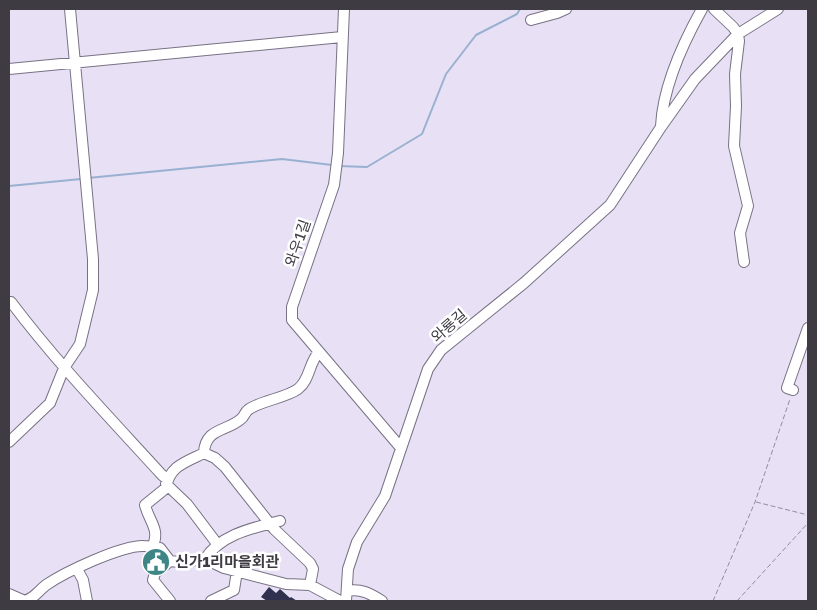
<svg xmlns="http://www.w3.org/2000/svg" width="817" height="610" font-family="'Golos Text','Noto Sans KR',sans-serif">
<style>
.lines{fill:none;stroke-linecap:round;stroke-linejoin:round}
.stream{stroke:#9ab0d1;stroke-width:2}
.building{fill:#2f314f}
.minor-casing{stroke:#787184;stroke-width:12}
.path{stroke:#928d9b;stroke-width:1;stroke-dasharray:5 2.5;stroke-linecap:butt}
.minor{stroke:#fff;stroke-width:10}
.labels{text-anchor:middle;stroke-width:5;stroke-linejoin:round;paint-order:stroke}
.street-label{font-size:15px;fill:#3e3b43;stroke:#fff}
.poi-label{font-size:15px;font-weight:bold;fill:#3e3b43;stroke:#fff;text-anchor:start}
</style>
<rect width="100%" height="100%" fill="#e8e1f5"/>
<g class="lines">
<path class="stream" d="M339,166L367,167L422,134L446,74L476,35L517,14L520,9
M88,178L282,159L332,165
M9,186L81,179"/>
</g>
<path class="building" d="M269,587L276,593L280,589L290,598L291,597L297,601H267L261,597Z"/>
<g class="lines">
<defs>
<path id="minor" d="M344,9L338,153L334,185L292,307V320L401,448
M714,9L733,27L738,34L739,41L735,74L736,106L734,146L748,206L740,233L744,262
M531,20L557,13L566,9
M9,69L342,37
M661,126C663,86 683,43 702,9
M9,302H11C57,363 110,418 162,475L167,479
M793,390L787,388L808,328
M9,442L50,403L64,368L80,344L93,290V259L70,9
M204,453L215,458L225,467L274,529L310,563L313,569L310,585
M166,484L187,504L218,545
M152,548C161,529 149,522 145,505L166,488C169,466 186,462 204,453C205,428 226,432 241,419C244,417 245,412 248,410C259,401 286,398 298,389C310,380 309,362 319,352
M205,559C221,534 253,528 280,521
M170,561L155,573L153,580L170,601
M77,569L83,580L87,601
M347,591C361,588 371,594 382,601
M9,594L25,601C36,597 37,592 46,585C65,572 122,545 144,546C149,546 154,548 160,548L170,561L179,562L205,559L224,568L286,584L310,585L340,601
M211,601L234,590L237,571
M346,601L348,569L357,542L385,496L428,369L441,350L524,283L610,205L661,127L695,79L738,34L778,9"/>
</defs>
<use href="#minor" class="minor-casing"/>
<path class="path" d="M756,502L808,515
M713,601L755,502L790,399
M737,601L808,523"/>
<use href="#minor" class="minor"/>
</g>
<defs>
<symbol id="civic-disc" viewBox="-11 -11 22 22"><circle r="9.5" fill="#3e8686" stroke="#fff"/><path d="M-.6-6.5H3V-4.5H.6V-3L4-1V1h2V6H-6V1h2V-1L-.6-3ZM-1.2 2.5V6h2.4V2.5Z" fill="#fff"/></symbol>
</defs>
<g fill-rule="evenodd">
<use href="#civic-disc" x="140" y="546" width="32" height="32"/>
</g>
<g class="labels">
<g class="street-label">
<text transform="translate(298 243) rotate(-71)" y="5">와우1길</text>
<text transform="translate(449 326) rotate(-41)" y="5">와룡길</text>
</g>
<g class="poi-label">
<text x="175" y="567">신가1리마을회관</text>
</g>
</g>
<rect width="817" height="610" fill="none" stroke="#3e3b43" stroke-width="20"/>
</svg>
